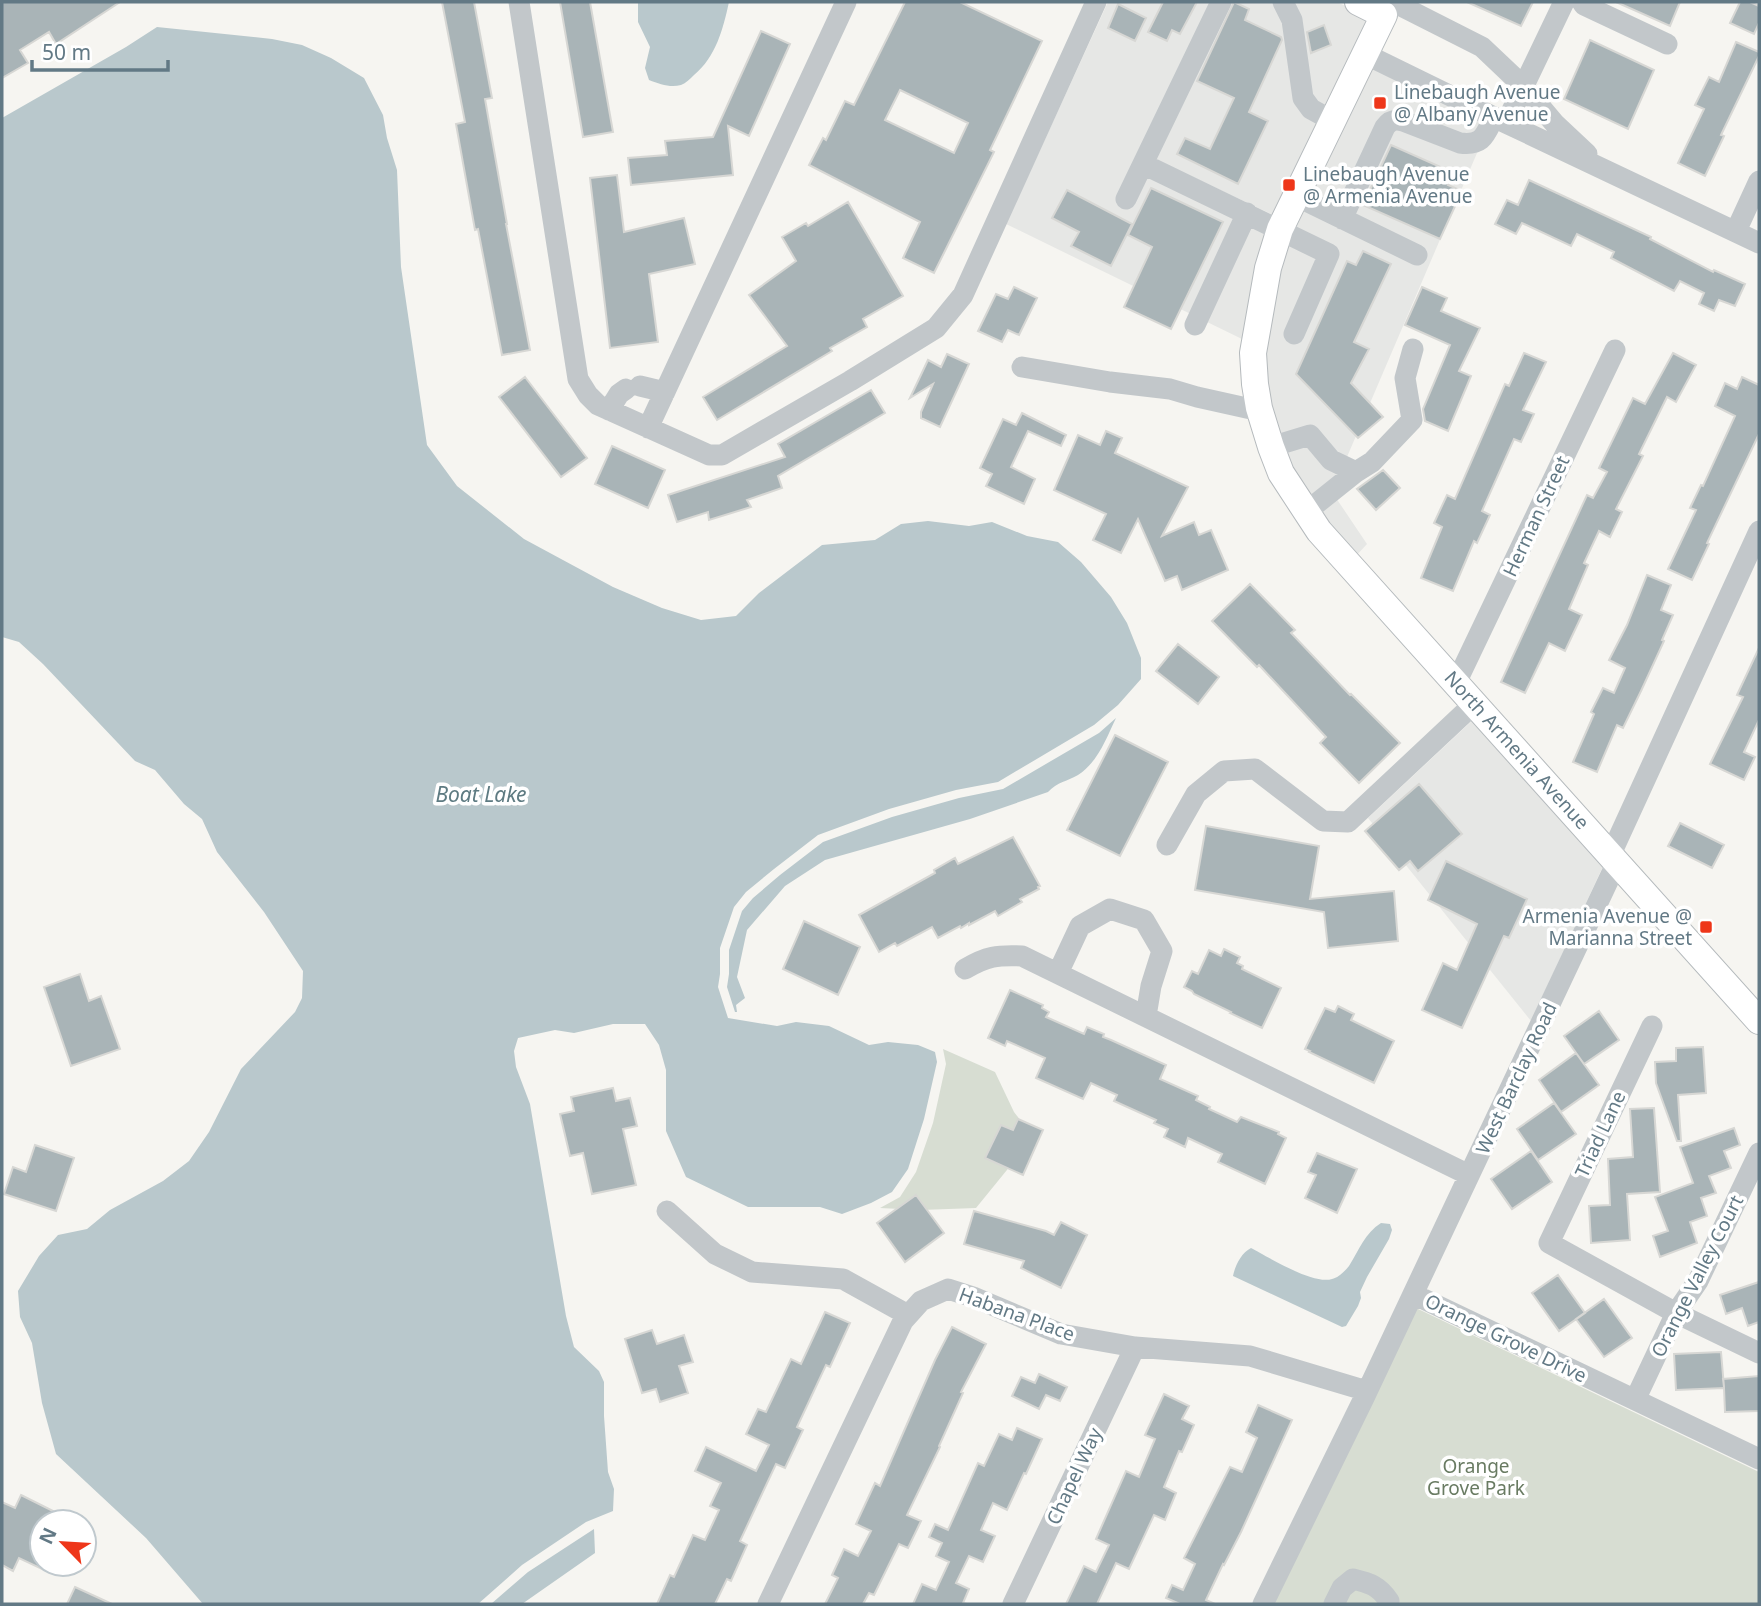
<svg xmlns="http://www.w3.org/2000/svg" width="1761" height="1606" font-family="'Noto Sans',sans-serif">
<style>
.built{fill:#e6e7e5}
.green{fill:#d7ddd2}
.water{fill:#b9c8cc}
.building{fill:#a9b4b7;stroke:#d7d7d4;stroke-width:2;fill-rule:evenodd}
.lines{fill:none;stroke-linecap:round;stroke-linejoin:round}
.major-casing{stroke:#b5babd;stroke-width:28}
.minor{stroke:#c2c7ca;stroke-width:21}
.major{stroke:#fff;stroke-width:26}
.poi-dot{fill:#ee3619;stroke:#fff;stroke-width:2.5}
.labels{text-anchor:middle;stroke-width:7;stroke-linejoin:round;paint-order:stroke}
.poi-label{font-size:19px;fill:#627985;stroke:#fff;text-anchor:start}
.street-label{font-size:19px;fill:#627985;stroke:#fff}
.park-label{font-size:19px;fill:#697b62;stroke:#fff}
.water-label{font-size:21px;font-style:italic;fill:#5e7b82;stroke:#fff}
</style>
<rect width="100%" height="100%" fill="#f6f5f1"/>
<path class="built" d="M1108,2H1337L1371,18L1275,216L1138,151L1267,233L1242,339L1006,224Z
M1371,67L1489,125L1332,492L1367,544L1355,557L1327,526L1291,470L1271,412L1272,404L1269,403L1263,354L1278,271L1290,233Z
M1475,718L1605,862L1531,1021L1368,818Z"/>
<path class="green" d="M943,1049L995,1072L1014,1112L1021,1121L1011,1165L976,1208L921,1210L880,1208L900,1197L916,1172L933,1123L946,1064Z
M1416,1308L1759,1472V1604H1273Z"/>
<path class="water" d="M638,2H729C723,29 716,57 694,75C690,79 686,83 681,85C670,88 660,84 649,80L645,68L650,47L638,22Z
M157,27L272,39L302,45L331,58L364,78L383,115L387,138L397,170L401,267L427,445L457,486L524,539L613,587L662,608L701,620L736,616L759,593L822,545L875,540L901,524L928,521L969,526L992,522L1027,536L1058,542L1081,562L1111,597L1127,623L1141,658V679L1118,705L1094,725L998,782L956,790L889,809L818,835L774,869L746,892L734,907L720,948V974L718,987L728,1018L777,1026L796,1022L829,1026L869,1045L888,1042L918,1045L935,1052L937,1062L924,1119L908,1169L892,1192L871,1203L842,1214L820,1207H748L686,1177L666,1131V1070L659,1045L645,1024H613L574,1033L555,1030L518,1038L514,1051L516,1067L530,1104L566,1316L574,1347L599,1371L604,1382V1416L608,1472L614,1489L613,1511L586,1522L522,1565L478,1604H203L146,1538L56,1454L42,1403L32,1343L20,1317L18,1291L39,1256L58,1235L87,1229L110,1210L163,1181L189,1161L209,1132L241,1069L295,1012L302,998L303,971L264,912L217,852L202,819L184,804L155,770L135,761L43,664L19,642L2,637V118L126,47Z
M1116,718C1106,739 1098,762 1078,775C1068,781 1057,782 1048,792L970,819L825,860L785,886L747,930L737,977L745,998L736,1005L737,1012H735L727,987L729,974V950L742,911L753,898L780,875L823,842L892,817L959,798L1003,789L1099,733Z
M1381,1223L1390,1224L1392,1230L1389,1239L1367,1277L1360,1292L1361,1298L1358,1306L1346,1326L1342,1327L1233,1276C1235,1266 1241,1253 1251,1248C1268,1257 1313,1285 1332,1279C1338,1278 1345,1271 1349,1266C1359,1250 1365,1233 1381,1223Z
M594,1529L595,1553L522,1604H491L528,1572Z"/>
<path class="building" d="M2,2H120L56,44L49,32L20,50L28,63L2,78Z
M442,2H474L492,98L485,99L507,224H506L530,350L502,355L478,229L475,230L456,124L465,122Z
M560,2H590L613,132L583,137Z
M905,2H960L1042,41L990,150L994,152L934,273L903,258L920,222L809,165L823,138L826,140L845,101L854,105ZM900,90L968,123L954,153L885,120Z
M1163,2H1197L1180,34L1172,30L1167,41L1148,32Z
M1234,2L1249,9L1245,20L1281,37L1282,40L1249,112L1268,121L1238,184L1177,154L1185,138L1210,149L1234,98L1197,81Z
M1467,2H1533L1521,26Z
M1616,2H1680L1670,26Z
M1740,2H1750L1759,6V23L1754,34L1730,23Z
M1118,4L1146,18L1135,41L1108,28Z
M1324,25L1331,45L1311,53L1307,32Z
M761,31L790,44L749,136L728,126L733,175L631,185L628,158L667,155L665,141L713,137Z
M1590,40L1654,70L1628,129L1564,99Z
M1736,42L1759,52V56L1721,135L1724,136L1705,176L1678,163L1704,109L1695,105L1709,77L1719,82Z
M1391,145L1454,173L1448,185L1462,191L1440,239L1363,205Z
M617,175L624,232L684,218L695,264L649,274L658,342L610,348L590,178Z
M1529,180L1651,237L1650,239L1713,272L1714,270L1745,284L1735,306L1719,300L1714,311L1699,304L1704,293L1680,281L1674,291L1611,258L1614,252L1577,234L1571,246L1522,223L1516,234L1495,224L1507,200L1518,205Z
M1151,188L1223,222L1171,329L1124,307L1152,247L1128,235Z
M1067,190L1132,224L1111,266L1071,246L1079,232L1052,218Z
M848,202L903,296L863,319L867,327L830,348L832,351L717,420L703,397L787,346L749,295L796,261L782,237L806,223L808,226Z
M1363,251L1391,264L1354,342L1369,349L1351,383L1383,417L1358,438L1296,374L1347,261L1356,265Z
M1014,287L1037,298L1019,335L1008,330L1002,342L978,331L996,294L1008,299Z
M1422,287L1447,298L1441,311L1480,328L1459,371L1471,376L1448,431L1425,421L1423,409L1450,345L1405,325Z
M1524,353L1546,362L1523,410L1534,414L1521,442L1514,439L1482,511L1490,515L1477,543L1474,541L1453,591L1421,578L1442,527L1434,523L1447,495L1455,499L1505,384L1509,386Z
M1673,353L1696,365L1676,402L1667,397L1639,454L1643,456L1616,509L1622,512L1610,537L1599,531L1584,563L1588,565L1569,609L1582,615L1565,651L1549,643L1525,693L1501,682L1587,495L1593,498L1607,472L1599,468L1633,398L1645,404Z
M947,354L969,364L940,427L921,418V412L933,384L910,398L928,360L941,367Z
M525,377L587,458L561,477L499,397Z
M1742,377L1759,385V434L1707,543L1709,544L1692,580L1668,569L1696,510L1690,508L1701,485L1703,486L1735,416L1715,406L1725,383L1737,389Z
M871,390L885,413L778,476L782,488L747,500L751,507L709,520L708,512L677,522L668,495L785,457L778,444Z
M1022,413L1066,435L1061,446L1028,431L1011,467L1035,479L1024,504L986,486L992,474L980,468L1003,419L1016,425Z
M1106,431L1122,438L1115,453L1188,487L1162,536L1194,522L1199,535L1211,530L1228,570L1182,590L1177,576L1165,581L1138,519L1121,553L1093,540L1106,514L1054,490L1078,435L1100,445Z
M612,446L665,470L648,508L595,484Z
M1383,470L1400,488L1376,510L1357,489Z
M1647,575L1671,585L1661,610L1673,615L1662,640L1664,641L1641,691L1623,728L1617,725L1597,772L1573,762L1594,714L1591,712L1603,688L1614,693L1625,668L1609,660L1627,625Z
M1250,584L1295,630L1291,633L1350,695L1351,694L1400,743L1359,783L1320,743L1326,737L1259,665L1257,667L1212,621Z
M1178,644L1219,677L1198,704L1156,671Z
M1759,648V720L1744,752L1755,757L1744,780L1710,764L1743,697L1737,695Z
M1115,735L1168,762L1120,856L1067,830Z
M1419,784L1462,834L1418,871L1410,861L1399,870L1365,831Z
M1680,823L1724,845L1712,868L1668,846Z
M1206,826L1319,846L1310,899L1394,891L1398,941L1328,948L1324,912L1195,890Z
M1013,837L1040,886L1038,887L1039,889L1020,899L1022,902L998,916L995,911L969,925V923L961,928L960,926L938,938L932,927L897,946L895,943L879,952L859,915L935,873L934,870L955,858L958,864Z
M1446,861L1527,899L1509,938L1504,936L1462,1028L1422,1010L1443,963L1457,970L1477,924L1428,900Z
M804,921L860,947L838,995L783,969Z
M1224,949L1240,957L1237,963L1243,966L1242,969L1281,988L1262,1028L1230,1013L1231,1012L1194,994L1192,991L1184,987L1192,971L1198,974L1209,950L1221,956Z
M80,974L89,1001L101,996L120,1049L71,1066L44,987Z
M1010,990L1043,1005L1042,1008L1049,1012L1046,1017L1084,1034L1087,1027L1104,1034L1103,1037L1111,1040L1166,1065L1160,1079L1198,1096L1196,1100L1210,1107L1209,1109L1237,1122L1241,1117L1279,1132L1278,1134L1286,1138L1265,1184L1218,1162L1222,1154L1188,1138L1185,1147L1164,1137L1168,1129L1154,1123L1156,1120L1114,1101L1117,1095L1091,1083L1083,1099L1036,1078L1045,1058L1007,1041L1005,1046L988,1038Z
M1338,1006L1354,1014L1351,1020L1394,1041L1374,1083L1309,1052L1310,1051L1305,1049L1325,1008L1335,1012Z
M1599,1011L1619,1040L1584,1064L1564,1036Z
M1703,1047L1706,1093L1678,1095L1681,1141H1677L1656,1083L1655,1062L1676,1061V1048Z
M1576,1053L1599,1085L1561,1112L1539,1080Z
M613,1088L616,1101L630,1098L637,1126L623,1129L636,1185L592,1194L583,1153L570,1156L560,1114L574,1111L571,1097Z
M1554,1103L1576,1134L1538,1160L1517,1129Z
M1654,1108L1660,1192L1627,1194L1630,1240L1591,1243L1589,1206L1610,1205L1608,1159L1633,1157L1630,1109Z
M1018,1119L1043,1130L1023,1175L985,1158L1001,1125L1013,1130Z
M1734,1128L1740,1145L1724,1151L1731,1168L1709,1176L1716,1193L1701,1198L1707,1216L1690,1222L1697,1243L1660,1257L1653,1236L1668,1231L1655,1197L1693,1183L1680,1147Z
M35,1145L74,1158L56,1211L4,1194L13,1167L26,1172Z
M1531,1151L1552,1182L1512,1209L1491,1179Z
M1317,1153L1357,1169L1337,1213L1305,1198L1316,1175L1308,1172Z
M916,1195L944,1233L905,1262L877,1223Z
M974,1211L1046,1231L1054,1235L1061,1222L1087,1235L1061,1288L1021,1268L1024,1261L964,1244Z
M1558,1275L1585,1313L1559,1331L1532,1293Z
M1759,1282V1322L1748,1326L1742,1308L1726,1314L1720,1295Z
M1604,1299L1632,1338L1604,1357L1576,1319Z
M825,1312L850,1323L830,1367L826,1365L797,1427L803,1430L785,1468L776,1464L740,1541L747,1545L731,1581L727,1579L715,1604H657L670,1575L674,1577L693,1535L705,1540L719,1510L710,1506L721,1483L695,1471L706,1447L756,1471L769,1445L746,1434L758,1409L766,1412L791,1359L801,1364Z
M952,1327L986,1344L961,1392L963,1393L939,1446L940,1447L907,1515L921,1521L908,1548L899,1544L874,1595L869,1593L863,1604H825L838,1578L832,1575L844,1549L858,1556L871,1531L856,1524L875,1483L880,1486L935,1360Z
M652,1330L657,1344L684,1335L693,1362L679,1366L688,1393L660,1402L656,1389L642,1393L625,1339Z
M1721,1352L1724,1387L1723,1379L1759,1376V1411L1725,1412L1724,1388L1676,1390L1674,1354Z
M1039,1374L1067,1387L1060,1401L1046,1395L1039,1409L1012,1396L1021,1377L1035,1383Z
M1164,1394L1189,1406L1182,1419L1194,1425L1182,1452L1179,1451L1164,1487L1176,1493L1165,1520L1154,1515L1129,1569L1116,1563L1097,1604H1066L1084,1566L1096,1572L1109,1545L1096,1539L1126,1471L1139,1477L1155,1439L1145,1435Z
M1258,1405L1292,1420L1241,1532L1224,1565L1223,1564L1206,1600L1215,1604H1177L1178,1603L1166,1598L1172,1585L1183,1590L1195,1564L1184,1558L1230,1467L1242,1472L1257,1438L1246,1432Z
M1017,1428L1042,1439L1026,1474L1024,1473L1007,1510L993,1503L981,1530L995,1536L983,1562L969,1556L956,1583L969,1589L963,1603L967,1604H913L922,1584L936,1590L949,1562L936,1556L942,1543L929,1537L935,1524L948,1530L978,1463L984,1466L999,1434L1012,1440Z
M21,1495L55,1512L50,1522H42V1569L19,1558L13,1571L2,1565V1502L15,1508Z
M75,1587L112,1604H67Z"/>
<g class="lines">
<defs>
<path id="major" d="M1358,2L1384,15L1280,229L1268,268L1253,353L1255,384L1259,408L1271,447L1281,473L1319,531L1759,1021"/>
</defs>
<use href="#major" class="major-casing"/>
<path class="minor" d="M519,2L578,379L588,395L598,405L709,455H722L850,381L936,328L963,295L1096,2
M1283,2L1292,20L1303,98L1311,109L1333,121
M1393,2L1482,47L1523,86L1555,124L1587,154
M1582,2L1584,5L1667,44
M1365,54L1506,123L1759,243
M1506,123L1564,2
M1143,164L1329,254L1294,334
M1296,196L1417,255
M1126,199L1221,2
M1342,219L1385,127C1390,120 1395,119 1403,121L1460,143C1483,146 1485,135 1494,117
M1736,231L1759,181
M1195,325L1247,213
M1022,367L1110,382L1170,389L1197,397L1260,411
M640,386L665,392
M609,410L619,394L626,389
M648,428L846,2
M1271,447L1310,435L1331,460L1356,472L1372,462L1412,420L1405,378L1413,349
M1306,512L1356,472
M1456,683L1615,350
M1167,845L1196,794L1224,771L1255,769L1323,821L1348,822L1475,703
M1611,854L1759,531
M965,969C987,956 997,955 1022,956L1469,1175
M1058,973L1080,926L1110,909L1144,920L1162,951L1151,986L1146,1016
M1652,1026L1549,1243L1676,1313L1759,1353
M667,1211L715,1254L752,1272L843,1279L908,1315
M1413,1294L1759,1459
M1635,1400L1676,1313L1698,1281L1759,1153
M768,1604L903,1321L921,1301L948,1289L973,1297L1061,1334L1135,1347L1250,1356L1367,1391
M1013,1604L1135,1347
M1263,1604L1364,1398L1617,862
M1334,1604L1342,1588L1353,1579C1370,1583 1379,1586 1389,1601L1388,1604"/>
<use href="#major" class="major"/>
</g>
<g class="poi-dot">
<rect x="1373" y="96" width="14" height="14" rx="3.5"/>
<rect x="1282" y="178" width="14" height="14" rx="3.5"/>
<rect x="1699" y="920" width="14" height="14" rx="3.5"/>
</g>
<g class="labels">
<g class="poi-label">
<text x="1394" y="99">Linebaugh Avenue<tspan x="1394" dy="22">@ Albany Avenue</tspan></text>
<text x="1303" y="181">Linebaugh Avenue<tspan x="1303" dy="22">@ Armenia Avenue</tspan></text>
<text x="1692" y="923" text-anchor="end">Armenia Avenue @<tspan x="1692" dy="22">Marianna Street</tspan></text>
</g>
<g class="street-label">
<text transform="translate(1536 516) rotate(-65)" y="7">Herman Street</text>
<text transform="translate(1517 750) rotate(48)" y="7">North Armenia Avenue</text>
<text transform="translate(1516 1078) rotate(-65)" y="7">West Barclay Road</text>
<text transform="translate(1600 1134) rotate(-65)" y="7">Triad Lane</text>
<text transform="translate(1697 1276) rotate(-63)" y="7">Orange Valley Court</text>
<text transform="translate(1017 1314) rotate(20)" y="7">Habana Place</text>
<text transform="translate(1506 1338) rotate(26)" y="7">Orange Grove Drive</text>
<text transform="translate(1074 1476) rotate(-65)" y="7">Chapel Way</text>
</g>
<g class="park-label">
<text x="1476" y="1473">Orange<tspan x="1476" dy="22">Grove Park</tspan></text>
</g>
<g class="water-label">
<text x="481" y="802">Boat Lake</text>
</g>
</g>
<rect width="1761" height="1606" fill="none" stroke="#627985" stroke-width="7"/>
<g transform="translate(63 1543) rotate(295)"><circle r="33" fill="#ffffff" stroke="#c0c9ce" stroke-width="2"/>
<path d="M0-5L12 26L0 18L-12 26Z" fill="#ee3619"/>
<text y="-10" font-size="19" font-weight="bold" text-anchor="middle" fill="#627985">N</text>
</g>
<path d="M32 60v10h136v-10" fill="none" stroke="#627985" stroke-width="3.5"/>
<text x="42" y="60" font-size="21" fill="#627985" stroke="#ffffff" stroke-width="5" paint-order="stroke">50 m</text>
</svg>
